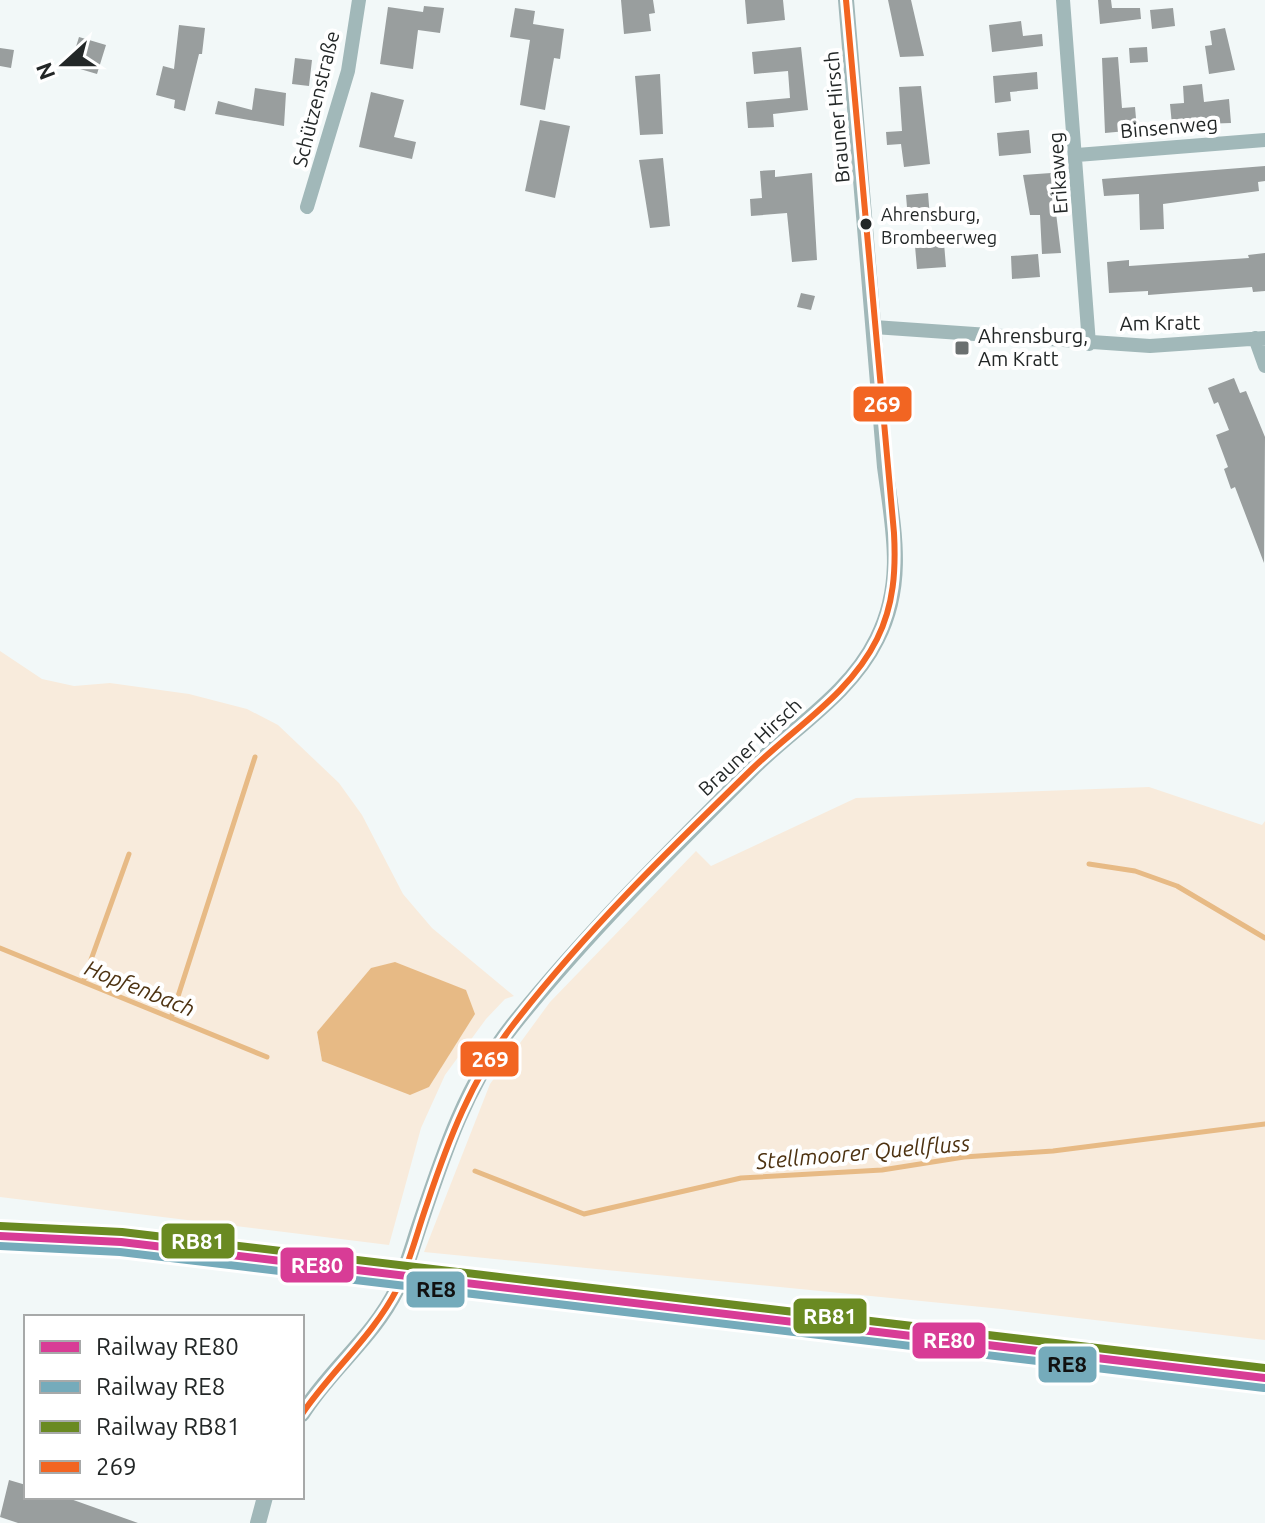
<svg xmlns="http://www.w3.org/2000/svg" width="1265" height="1523" font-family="Ubuntu,sans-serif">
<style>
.green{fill:#f8ebdc;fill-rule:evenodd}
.water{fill:#e7ba85}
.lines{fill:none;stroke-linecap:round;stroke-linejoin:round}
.stream{stroke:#e7ba85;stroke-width:5}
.building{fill:#999e9e}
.minor{stroke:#a1b8b9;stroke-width:14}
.tertiary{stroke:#a1b8b9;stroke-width:16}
.bus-1-casing{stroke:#fff;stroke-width:12}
.bus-1{stroke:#f26522;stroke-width:6}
.rail-1-casing{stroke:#fff;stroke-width:14}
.rail-2-casing{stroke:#fff;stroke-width:14}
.rail-3-casing{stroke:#fff;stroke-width:14}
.rail-1{stroke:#d83c96;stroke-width:8}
.rail-2{stroke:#75abbb;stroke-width:8}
.rail-3{stroke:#6a8a22;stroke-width:8}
.bus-dot{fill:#232727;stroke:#fff;stroke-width:3}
.poi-dot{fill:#6b7070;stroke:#fff;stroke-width:3}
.labels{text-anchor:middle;stroke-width:8;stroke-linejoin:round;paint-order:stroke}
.bus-label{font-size:18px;fill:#232727;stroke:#fff;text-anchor:start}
.street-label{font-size:20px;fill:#232727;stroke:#fff}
.poi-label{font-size:20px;fill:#232727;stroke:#fff;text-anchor:start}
.water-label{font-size:22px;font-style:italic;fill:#4d3211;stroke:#fff}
.line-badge{stroke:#fff;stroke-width:3}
.badge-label{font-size:22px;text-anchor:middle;font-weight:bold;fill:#fff}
.pale-badge-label{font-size:22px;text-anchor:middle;font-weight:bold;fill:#111}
</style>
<rect width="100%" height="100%" fill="#f2f8f8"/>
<path class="green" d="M0,651L42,679L74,686L110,683L189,694L247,709L278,725L339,783L362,815L403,894L432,928L514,996L505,999L486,1019L445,1075L421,1128L389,1245L0,1197ZM395,962L322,1061L317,1032Z
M1149,787L1262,825L1265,821V1340L1002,1309L424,1252L490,1084L550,1002L696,851L711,866L856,798Z"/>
<path class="water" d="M395,962L466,990L475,1014L429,1087L410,1095L322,1061L317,1032L371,968Z"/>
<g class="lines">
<path class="stream" d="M1089,864L1135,871L1177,886L1265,938
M0,948L267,1057
M83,982L129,854
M171,1018L255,757
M475,1171L584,1214L741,1178L882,1170L964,1157L1053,1151L1265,1124"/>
</g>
<path class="building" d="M621,0H653L655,13L649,14L651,31L624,34Z
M745,0H783L785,20L747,24Z
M888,0H911L924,56L900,57Z
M1098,0H1111L1112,8H1140L1141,19L1100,24Z
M424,6L444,8L440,33L418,30L413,69L380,64L388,7L423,12Z
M515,8L535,11L533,24L564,29L560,59L554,58L545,110L520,105L530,40L510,37Z
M1173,8L1175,26L1152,29L1150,10Z
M1021,21L1023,36L1042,34L1043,46L992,52L989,25Z
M179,25L205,28L202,54H199L185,111L174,108L175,100L156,95L163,66L174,69Z
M1225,28L1235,70L1209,74L1205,46L1212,45L1210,31Z
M79,37L106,45L97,74L70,66Z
M801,47L808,110L773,114L774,127L748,128L746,102L790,98L788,71L754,74L752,52Z
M1147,47L1148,62L1130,63L1129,48Z
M0,48L14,50L11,68L0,66Z
M1118,57L1122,108L1135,107L1137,130L1105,133L1102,58Z
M295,58L312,60L309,86L292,84Z
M1037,72L1038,89L1010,92L1011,101L995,103L993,76Z
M660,74L663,134L640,135L635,76Z
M1202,84L1204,102L1229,99L1231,123L1172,125L1170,104L1184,103L1183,86Z
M921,86L930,164L904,167L901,144L887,145L886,132L902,131L899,87Z
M255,88L286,93L284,126L215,114L218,101L252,110Z
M371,92L404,100L394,137L416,142L412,159L359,147Z
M540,120L570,126L555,198L525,191Z
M1029,130L1031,153L999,156L997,133Z
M663,158L670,226L650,228L639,160Z
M1265,166V181L1258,182L1259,191L1163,204L1164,229L1140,230L1139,194L1104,196L1102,179Z
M775,170V177L812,173L817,260L792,262L787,213L751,216L750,199L762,198L760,171Z
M1051,173L1061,253L1042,254L1040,215H1030L1023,175Z
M928,193L930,218L908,220L906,195Z
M944,243L946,267L917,269L915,246Z
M1265,253V291L1253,292L1252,287L1148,295V291L1109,293L1107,262L1129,260V266L1249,258L1248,255Z
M1038,254L1040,277L1012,279L1011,256Z
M801,293L815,296L811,310L797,307Z
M1234,378L1240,393L1246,391L1265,437L1264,563L1235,487L1231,489L1224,469L1228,467L1216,435L1229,430L1218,402L1214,404L1208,388Z
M9,1480L26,1485V1497H65L138,1523H18L0,1517Z"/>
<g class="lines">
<path class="minor" d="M1063,0L1089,344
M1077,155L1265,140
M307,207L348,71L359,0
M874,327L1150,346L1265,338
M1255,338L1265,366"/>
<path class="tertiary" d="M302,1414C330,1369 373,1338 397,1289C407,1268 413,1244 421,1221C444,1152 467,1083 513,1025C586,934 670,851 752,769C794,727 850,694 877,639C906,582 893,527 885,467L846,0
M258,1523L265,1497"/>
<defs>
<path id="bus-1" d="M302,1414C331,1371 373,1336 397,1289C410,1262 417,1232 427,1204C448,1141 472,1078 513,1025C584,933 669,850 752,769C795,727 850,694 877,639C894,605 896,570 894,533L846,0"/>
</defs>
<use href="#bus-1" class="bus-1-casing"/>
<use href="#bus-1" class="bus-1"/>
<defs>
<path id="rail-1" d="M0,1236L121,1242L1265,1378"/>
<path id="rail-2" d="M0,1246L120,1252L1264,1388"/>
<path id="rail-3" d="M0,1226L122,1232L1265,1368"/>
</defs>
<use href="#rail-1" class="rail-1-casing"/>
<use href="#rail-2" class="rail-2-casing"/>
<use href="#rail-3" class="rail-3-casing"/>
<use href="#rail-1" class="rail-1"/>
<use href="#rail-2" class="rail-2"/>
<use href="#rail-3" class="rail-3"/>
</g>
<circle class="bus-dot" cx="866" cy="224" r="7"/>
<rect class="poi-dot" x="954" y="340" width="16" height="16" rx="4"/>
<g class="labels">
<g class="bus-label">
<text x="881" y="221">Ahrensburg,<tspan x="881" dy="23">Brombeerweg</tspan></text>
</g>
<g class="street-label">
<text transform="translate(316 99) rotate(-76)" y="7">Schützenstraße</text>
<text transform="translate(837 117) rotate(-95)" y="7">Brauner Hirsch</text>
<text transform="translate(1169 127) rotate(-5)" y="7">Binsenweg</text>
<text transform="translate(1058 173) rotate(-94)" y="7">Erikaweg</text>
<text transform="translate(1160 323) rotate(-1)" y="7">Am Kratt</text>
<text transform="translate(750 747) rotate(-43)" y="7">Brauner Hirsch</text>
</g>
<g class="poi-label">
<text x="978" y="343">Ahrensburg,<tspan x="978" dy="23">Am Kratt</tspan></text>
</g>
<g class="water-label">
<text transform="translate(140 988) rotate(22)" y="8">Hopfenbach</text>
<text transform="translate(863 1152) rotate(-5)" y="8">Stellmoorer Quellfluss</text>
</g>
</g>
<g class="line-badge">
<rect x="852" y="385" width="61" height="38" rx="8" fill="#f26522"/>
<rect x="459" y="1040" width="61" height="38" rx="8" fill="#f26522"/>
<rect x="160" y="1222" width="76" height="38" rx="8" fill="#6a8a22"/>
<rect x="279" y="1246" width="76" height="38" rx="8" fill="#d83c96"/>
<rect x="405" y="1270" width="61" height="39" rx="8" fill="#75abbb"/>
<rect x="792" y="1297" width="76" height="38" rx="8" fill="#6a8a22"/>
<rect x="911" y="1321" width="76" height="39" rx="8" fill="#d83c96"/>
<rect x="1037" y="1345" width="61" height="39" rx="8" fill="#75abbb"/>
</g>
<g class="badge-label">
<text x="882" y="412">269</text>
<text x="490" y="1067">269</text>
<text x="198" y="1249">RB81</text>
<text x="317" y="1273">RE80</text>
<text x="830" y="1324">RB81</text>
<text x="949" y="1348">RE80</text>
</g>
<g class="pale-badge-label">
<text x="436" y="1297">RE8</text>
<text x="1067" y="1372">RE8</text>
</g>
<rect x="24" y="1315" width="280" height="184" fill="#ffffff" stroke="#a7a9a9" stroke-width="2"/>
<rect x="40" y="1341" width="40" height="12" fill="#d83c96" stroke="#a7a9a9" stroke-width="2"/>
<text x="96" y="1355" font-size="24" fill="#232727">Railway RE80</text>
<rect x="40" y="1381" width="40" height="12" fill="#75abbb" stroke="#a7a9a9" stroke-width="2"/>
<text x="96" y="1395" font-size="24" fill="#232727">Railway RE8</text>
<rect x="40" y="1421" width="40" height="12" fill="#6a8a22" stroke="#a7a9a9" stroke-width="2"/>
<text x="96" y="1435" font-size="24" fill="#232727">Railway RB81</text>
<rect x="40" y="1461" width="40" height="12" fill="#f26522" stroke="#a7a9a9" stroke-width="2"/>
<text x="96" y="1475" font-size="24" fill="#232727">269</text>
<g transform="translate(64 64) rotate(249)" stroke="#ffffff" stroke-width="6" paint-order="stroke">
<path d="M0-6L14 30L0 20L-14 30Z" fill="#232727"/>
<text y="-12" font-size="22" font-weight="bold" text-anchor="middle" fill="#232727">N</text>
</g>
</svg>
